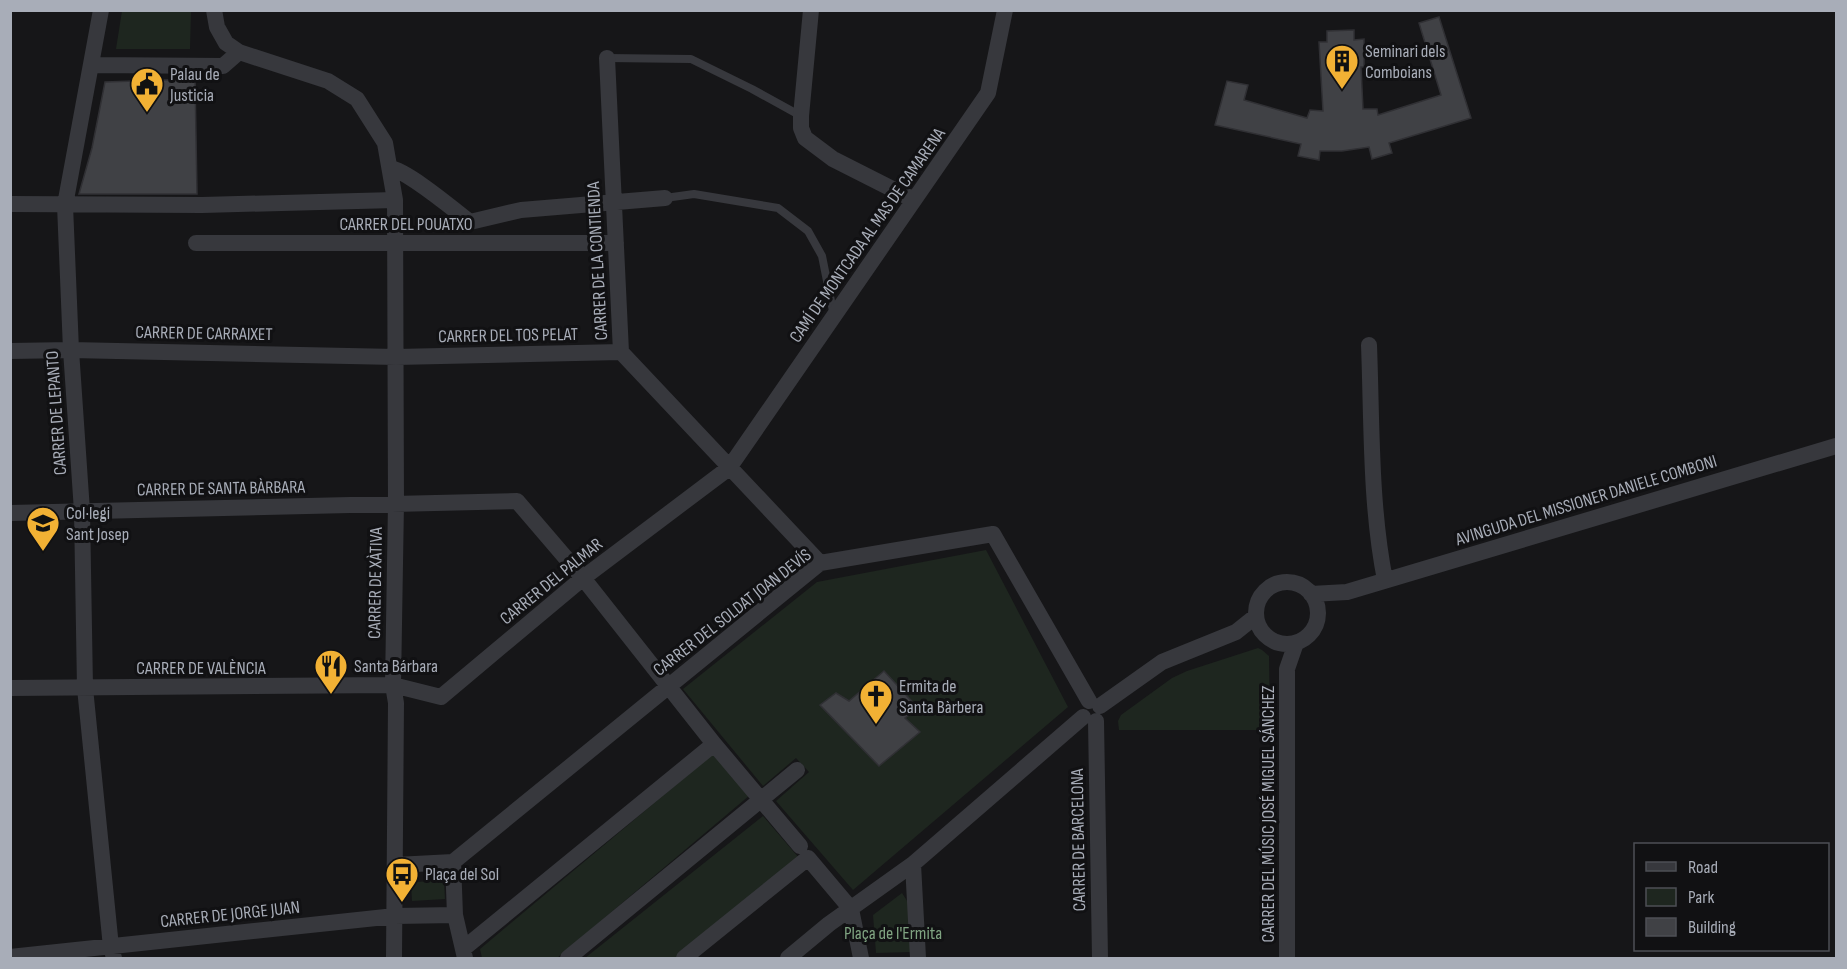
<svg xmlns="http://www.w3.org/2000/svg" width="1847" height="969" font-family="'Sofia Sans Condensed',sans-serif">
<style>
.green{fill:#1e261f}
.building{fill:#404145;stroke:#303034;stroke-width:1.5}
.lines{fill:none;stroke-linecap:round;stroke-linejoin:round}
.lane{stroke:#37383d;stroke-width:8}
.street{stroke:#37383d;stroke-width:16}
.labels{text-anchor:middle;stroke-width:6;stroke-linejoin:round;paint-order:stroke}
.poi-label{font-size:18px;fill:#a8adb8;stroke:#111113;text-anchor:start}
.street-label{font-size:18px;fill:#a8adb8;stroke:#111113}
.park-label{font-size:18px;fill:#7fa381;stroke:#111113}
</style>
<rect width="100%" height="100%" fill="#161618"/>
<path class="green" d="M122,11H191L190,49H116Z
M986,550L1068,707L853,890L776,801L809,772L796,758L763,786L683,689L817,582Z
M1258,648L1262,650L1269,656L1270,730H1119L1118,721L1121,715L1172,678L1187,671Z
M714,753L750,795L557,958H482L480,949Z
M763,816L799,858L676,958H585Z
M444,881L445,899L412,901L411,882Z
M902,893L909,904L912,952L876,953L873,915Z"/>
<path class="building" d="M1439,17L1471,118L1389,143L1392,153L1372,159L1369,147L1342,151H1320L1319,160L1298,156L1301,144L1215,125L1227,81L1248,85L1244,100L1307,118L1310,110L1323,111L1319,42H1327V31L1354,30V40L1364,39V67H1361L1363,109H1377L1378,115L1441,95L1419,23Z
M195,79L197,194H79L92,148L105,82Z
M884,671L918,708L905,718L920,732L879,766L820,705L836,693L849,701Z"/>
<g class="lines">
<path class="lane" d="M607,58L691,59L752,89L801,116
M665,198L694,194L778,208L808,231L822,256L834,316"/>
<path class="street" d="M101,10L65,205L71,350L82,511L85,688L111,947L114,958
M214,10L217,27L226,43L239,52L328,81L357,99L385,143L395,200L396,503L393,685L396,703L394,958
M811,10L801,116V128L805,138L833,159L914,200
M607,58L621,352L820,563
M92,65L223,66L239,52
M390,168C408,171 453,209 470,222L521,210L665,198
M10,204L202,205L395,200
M196,243H616
M1369,345C1372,423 1370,504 1385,580
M10,351L71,350L396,357L621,352
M10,513L517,501L583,578L714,744L463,949
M1256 613a31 31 0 1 1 62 0a31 31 0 1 1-62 0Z
M1311,594L1347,592L1836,446
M10,688L393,685L441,697L583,578L729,468L988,93L1005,10
M1100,706L1162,662L1236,632L1256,616
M1096,721L1100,958
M714,744L800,846
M453,862L455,915L465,958
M913,864L918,958
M396,865L453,862L820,563L993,534L1089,701
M10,957L395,916L455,915
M568,958L797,770
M684,958L808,858L851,909L861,958
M788,958L829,924L913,864L1083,717
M1287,958V669L1296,643"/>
</g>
<defs>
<symbol id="building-pin" viewBox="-11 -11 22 30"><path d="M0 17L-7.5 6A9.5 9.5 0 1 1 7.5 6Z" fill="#f2b134" stroke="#111113"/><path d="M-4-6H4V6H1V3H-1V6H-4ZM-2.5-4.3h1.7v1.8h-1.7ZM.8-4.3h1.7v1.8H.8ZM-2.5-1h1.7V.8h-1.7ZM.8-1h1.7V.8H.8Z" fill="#111"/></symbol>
<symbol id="civic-pin" viewBox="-11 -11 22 30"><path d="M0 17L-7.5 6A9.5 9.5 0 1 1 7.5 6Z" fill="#f2b134" stroke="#111113"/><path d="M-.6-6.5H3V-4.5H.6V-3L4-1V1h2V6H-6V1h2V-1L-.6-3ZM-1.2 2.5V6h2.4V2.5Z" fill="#111"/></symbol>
<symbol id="school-pin" viewBox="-11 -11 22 30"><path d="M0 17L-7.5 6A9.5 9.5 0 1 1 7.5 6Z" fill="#f2b134" stroke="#111113"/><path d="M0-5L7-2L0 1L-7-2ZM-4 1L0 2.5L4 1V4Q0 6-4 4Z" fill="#111"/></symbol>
<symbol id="restaurant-pin" viewBox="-11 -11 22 30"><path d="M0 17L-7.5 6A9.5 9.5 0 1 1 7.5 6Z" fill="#f2b134" stroke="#111113"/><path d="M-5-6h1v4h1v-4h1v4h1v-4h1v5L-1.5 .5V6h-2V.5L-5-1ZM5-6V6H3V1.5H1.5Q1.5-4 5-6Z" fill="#111"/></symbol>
<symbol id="church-pin" viewBox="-11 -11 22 30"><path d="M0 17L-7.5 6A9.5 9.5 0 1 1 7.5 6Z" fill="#f2b134" stroke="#111113"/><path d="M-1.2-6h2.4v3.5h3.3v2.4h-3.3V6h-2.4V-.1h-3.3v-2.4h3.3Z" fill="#111"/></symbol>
<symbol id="bus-pin" viewBox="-11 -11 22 30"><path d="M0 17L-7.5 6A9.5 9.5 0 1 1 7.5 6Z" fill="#f2b134" stroke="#111113"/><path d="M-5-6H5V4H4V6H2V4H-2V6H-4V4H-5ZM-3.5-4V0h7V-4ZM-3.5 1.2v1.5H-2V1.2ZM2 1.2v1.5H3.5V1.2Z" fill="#111"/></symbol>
</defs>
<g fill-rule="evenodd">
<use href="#building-pin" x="1323" y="42" width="38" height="52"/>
<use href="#civic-pin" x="128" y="65" width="38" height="52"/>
<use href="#school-pin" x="24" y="504" width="38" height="52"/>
<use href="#restaurant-pin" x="312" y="647" width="38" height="52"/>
<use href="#church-pin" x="857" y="677" width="38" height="52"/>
<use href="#bus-pin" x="383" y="855" width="38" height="52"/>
</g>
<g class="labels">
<g class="poi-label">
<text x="1365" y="57">Seminari dels<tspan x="1365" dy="21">Comboians</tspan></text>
<text x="170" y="80">Palau de<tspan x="170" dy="21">Justicia</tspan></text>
<text x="66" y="519">Col·legi<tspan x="66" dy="21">Sant Josep</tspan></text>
<text x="354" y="672">Santa Bárbara</text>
<text x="899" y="692">Ermita de<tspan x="899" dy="21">Santa Bàrbera</tspan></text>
<text x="425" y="880">Plaça del Sol</text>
</g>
<g class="street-label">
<text x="406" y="230">CARRER DEL POUATXO</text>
<text transform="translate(867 235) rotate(-55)" y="6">CAMÍ DE MONTCADA AL MAS DE CAMARENA</text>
<text transform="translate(597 261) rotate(-93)" y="6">CARRER DE LA CONTIENDA</text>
<text transform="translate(204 333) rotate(1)" y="6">CARRER DE CARRAIXET</text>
<text transform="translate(508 335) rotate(-1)" y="6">CARRER DEL TOS PELAT</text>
<text transform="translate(56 413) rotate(-94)" y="6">CARRER DE LEPANTO</text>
<text transform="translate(221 488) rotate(-1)" y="6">CARRER DE SANTA BÀRBARA</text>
<text transform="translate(1586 500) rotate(-17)" y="6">AVINGUDA DEL MISSIONER DANIELE COMBONI</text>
<text transform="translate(551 581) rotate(-39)" y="6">CARRER DEL PALMAR</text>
<text transform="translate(375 583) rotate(-89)" y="6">CARRER DE XÀTIVA</text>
<text transform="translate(732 612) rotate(-38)" y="6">CARRER DEL SOLDAT JOAN DEVÍS</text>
<text x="201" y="674">CARRER DE VALÈNCIA</text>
<text transform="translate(1268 814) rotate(-90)" y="6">CARRER DEL MÚSIC JOSÉ MIGUEL SÁNCHEZ</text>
<text transform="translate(1078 840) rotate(-91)" y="6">CARRER DE BARCELONA</text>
<text transform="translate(230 914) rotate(-6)" y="6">CARRER DE JORGE JUAN</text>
</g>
<g class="park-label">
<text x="893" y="939">Plaça de l'Ermita</text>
</g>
</g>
<rect width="1847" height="969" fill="none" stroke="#a8adb8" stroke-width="24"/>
<rect x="1634" y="843" width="195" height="108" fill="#111113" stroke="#4d4f55" stroke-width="1.5"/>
<rect x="1646" y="862" width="30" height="9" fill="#37383d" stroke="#4d4f55" stroke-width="1.5"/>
<text x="1688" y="873" font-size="18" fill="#a8adb8">Road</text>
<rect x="1646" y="888" width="30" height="18" fill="#1e261f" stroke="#4d4f55" stroke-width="1.5"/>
<text x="1688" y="903" font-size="18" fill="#a8adb8">Park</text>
<rect x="1646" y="918" width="30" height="18" fill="#404145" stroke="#4d4f55" stroke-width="1.5"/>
<text x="1688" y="933" font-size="18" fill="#a8adb8">Building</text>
</svg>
